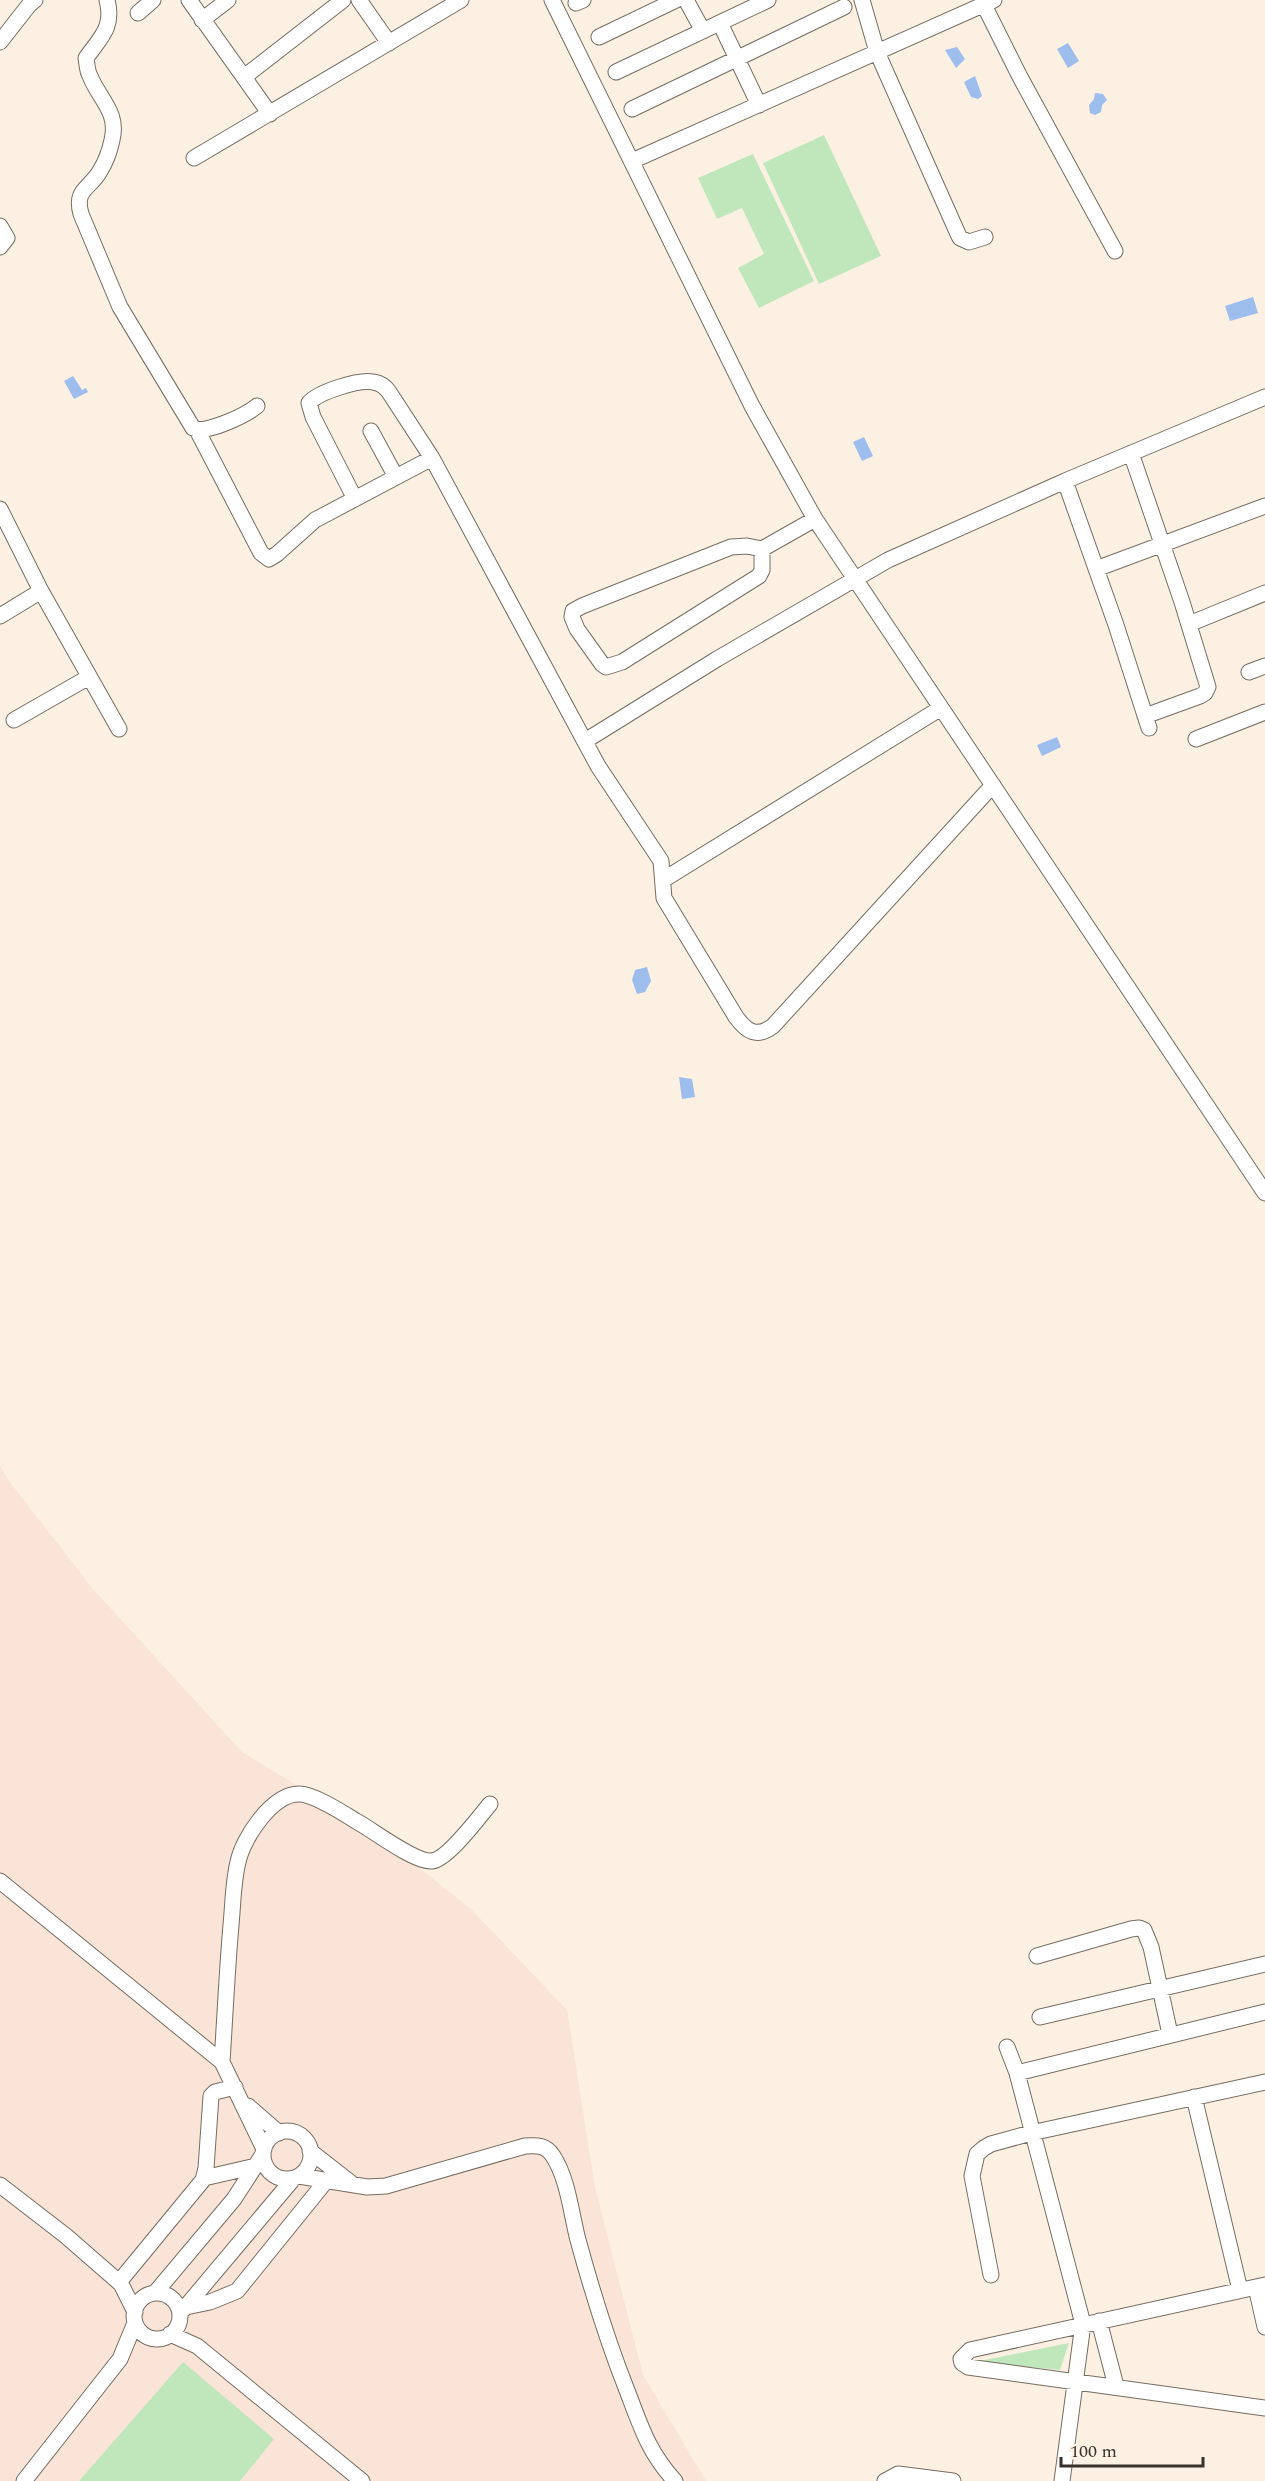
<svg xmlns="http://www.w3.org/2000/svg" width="1265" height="2481" font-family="Spectral,serif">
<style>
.industrial{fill:#fae3d7}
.green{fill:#bfe7bb}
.water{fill:#9dbded}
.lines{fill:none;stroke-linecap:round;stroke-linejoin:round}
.minor-casing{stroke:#766c60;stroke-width:17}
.minor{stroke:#fff;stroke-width:15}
</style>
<rect width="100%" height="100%" fill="#fcf0e3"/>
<path class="industrial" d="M0,1466L9,1481L93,1589L242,1752L377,1834L472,1910L567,2010L595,2187L643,2375L706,2481H0Z"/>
<path class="green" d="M824,135L881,256L819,284L763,163Z
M753,154L814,281L759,308L738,268L764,254L742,208L717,219L698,178Z
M1069,2343L1060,2370L975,2362Z
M183,2362L274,2439L240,2481H79Z"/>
<path class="water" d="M1068,43L1079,61L1068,68L1057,49Z
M957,47L965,59L956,68L945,50Z
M975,76L982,96L978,99L971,97L964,82Z
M1095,93L1103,94L1107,100L1102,105L1101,112L1095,115L1090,113L1089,105L1094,99Z
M1253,297L1258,313L1230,321L1225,306Z
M73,376L82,390L86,388L88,392L74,399L64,381Z
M864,437L873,456L862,461L853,442Z
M1057,737L1061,747L1042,756L1037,745Z
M647,967L651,981L645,992L637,994L632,980L635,970Z
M679,1077L692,1079L695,1097L682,1099Z"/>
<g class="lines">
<defs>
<path id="minor" d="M107,0C114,27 101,37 86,58C87,63 87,71 90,76C99,99 119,112 112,140C110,150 105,163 100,171C90,189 74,189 81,214L120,307L193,428C205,435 246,415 257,406
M189,0L270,114
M359,0L389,43
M552,0L752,406L815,519L1265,1193
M686,0L703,31
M862,0L877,52L958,234L960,238L969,242L985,237
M576,3L583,0
M984,5L1019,75L1115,251
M138,13L153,0
M202,20L228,0
M720,23L759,105
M599,37L676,0
M0,42L29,5L35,0
M616,72L768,0
M244,77L343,0
M632,109L844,7
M194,158L461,0
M632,161L994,0
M0,226L7,238L0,247
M197,430L261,553L269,559L277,554L315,520L432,458
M371,431L396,477
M1131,453L1182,602L1208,687L1205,693L1200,696L1145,716
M1065,481L1116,625L1149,728
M355,499L313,417L309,403C318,392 359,379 373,382C380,383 385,386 389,392L432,458L598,766L661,861L664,898L736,1017C747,1032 757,1038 773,1026L993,785
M0,509L41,591L119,729
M762,549V570L759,576L622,662L606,667L602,664L577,629L572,617L573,611L582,606L731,547L747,546L762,549L815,519
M1096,569L1265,506
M0,616L41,591
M1189,624L1265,593
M1249,672L1265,666
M14,720L89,677
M1196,739L1265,712
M585,741L717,659L888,560L1065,481L1265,397
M663,880L941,708
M0,1881L222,2062L264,2149
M1037,1956L1131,1929L1139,1928L1144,1930L1151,1947L1170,2034
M1040,2017L1265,1964
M1007,2047L1017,2073L1083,2324L1062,2481
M222,2062C225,2016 227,1971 231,1925C233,1905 233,1882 238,1862C243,1838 272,1794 299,1794C314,1794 343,1813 356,1821C373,1830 415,1863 432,1861C448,1859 479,1817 490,1804
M1017,2073L1265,2012
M1194,2097L1240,2290
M248,2106L279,2133
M263 2155a24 24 0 1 1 48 0a24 24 0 1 1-48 0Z
M310,2151L351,2183
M299,2176L367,2187L386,2186L525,2146C537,2145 546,2145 553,2156C568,2179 571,2213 578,2240C592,2291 608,2343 628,2393C641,2427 649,2453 675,2481
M204,2178L256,2166
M0,2185L66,2236L121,2284L135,2312
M991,2275L972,2176L977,2154L984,2148L991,2144L1031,2133L1265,2082
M119,2282L203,2180L206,2168L211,2096L215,2092L235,2087
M1265,2285L970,2350L961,2359L962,2363L968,2367L1265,2408
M1256,2287L1265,2327
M155,2293L234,2199L263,2154
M134 2316a23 23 0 1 1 46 0a23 23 0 1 1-46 0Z
M186,2307L210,2302L237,2291L326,2181
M183,2310L294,2178
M1099,2321L1116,2386
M170,2334L197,2346L362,2481
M24,2481L120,2359L135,2323
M885,2481L898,2474L953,2481"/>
</defs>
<use href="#minor" class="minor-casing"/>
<use href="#minor" class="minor"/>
</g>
<path d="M1061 2457v9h142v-9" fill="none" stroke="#36312c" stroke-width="3"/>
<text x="1070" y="2457" font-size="18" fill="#36312c" stroke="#fcf0e3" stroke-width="4.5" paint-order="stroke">100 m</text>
</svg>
